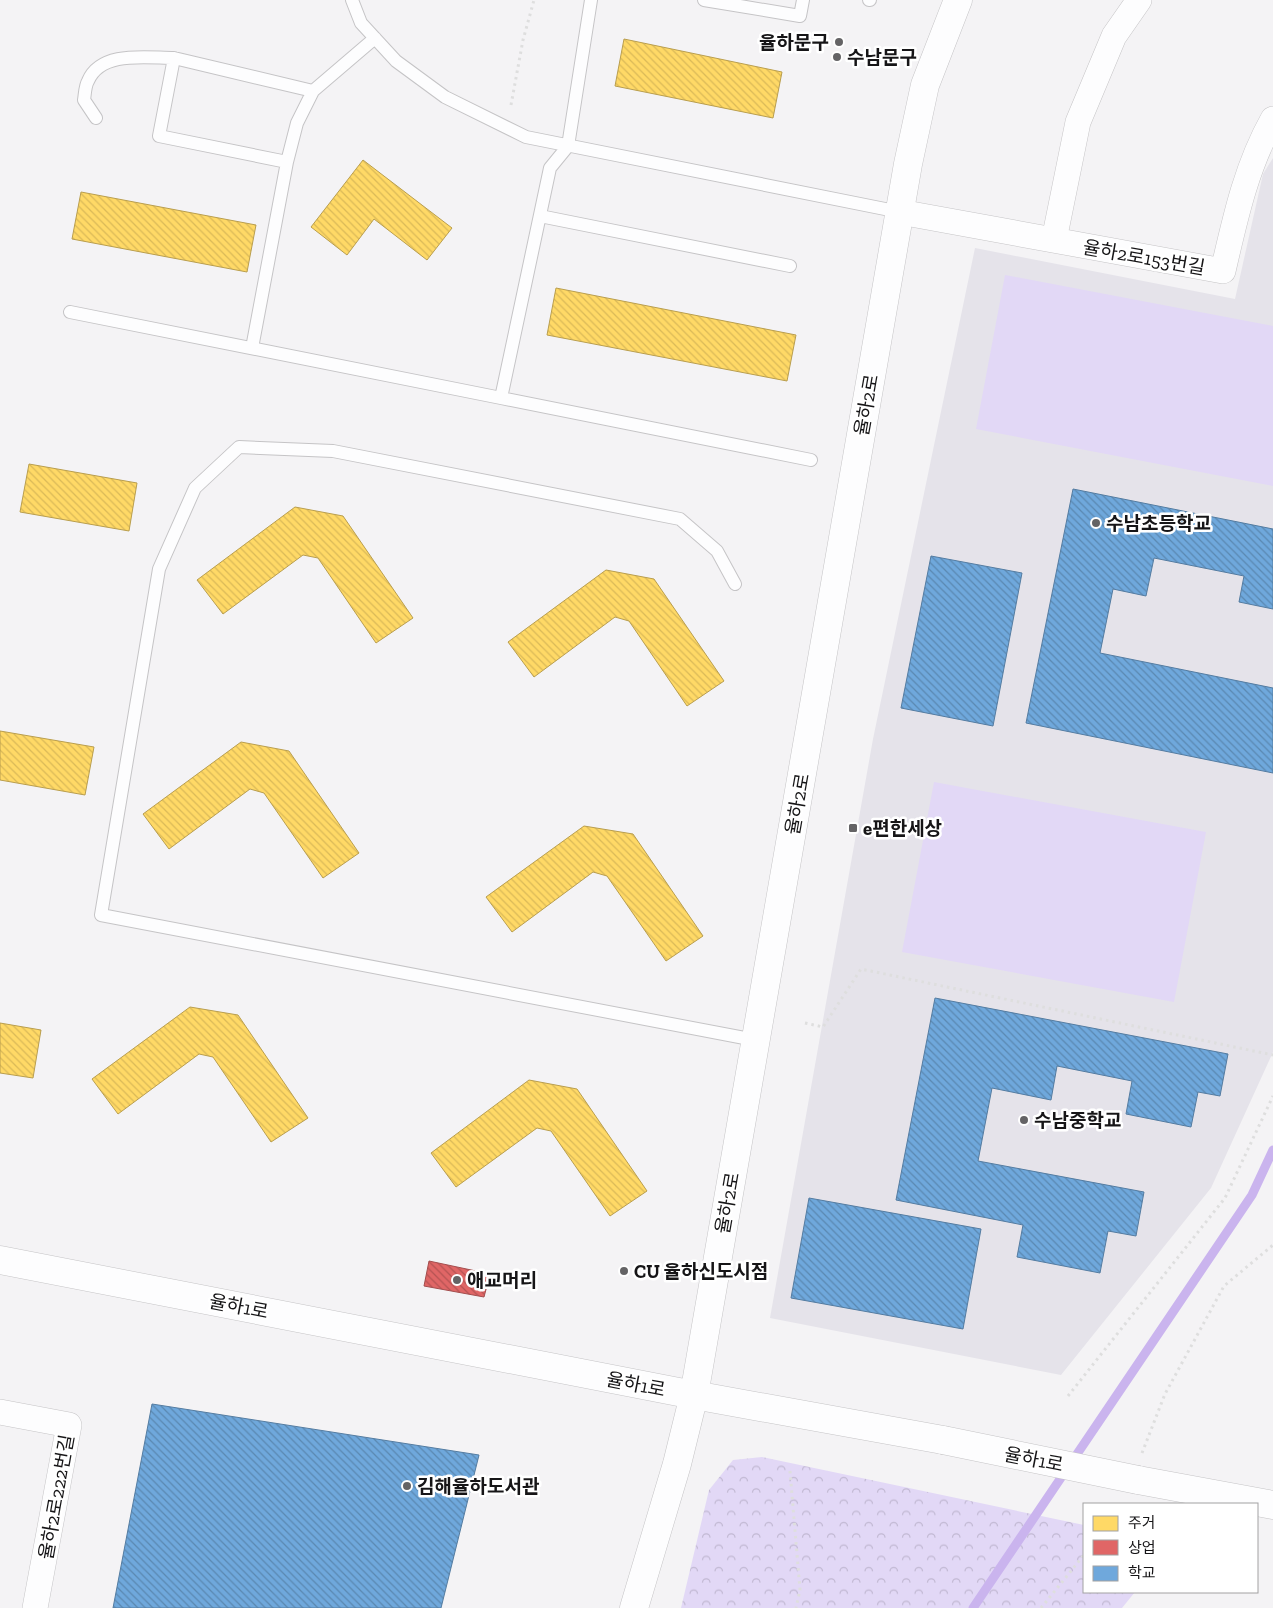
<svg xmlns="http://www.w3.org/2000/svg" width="1273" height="1608" font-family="'Zilla Slab','Noto Sans KR',serif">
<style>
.built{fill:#e5e3ea}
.green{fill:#e2d8f6}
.park{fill:url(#park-crowns)}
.homes{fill:url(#homes-back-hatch);stroke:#b99e4e}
.shops{fill:url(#shops-back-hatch);stroke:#a34e4e}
.schools{fill:url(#schools-back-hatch);stroke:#547ca1}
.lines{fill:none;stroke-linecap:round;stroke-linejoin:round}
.stream{stroke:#cab4ee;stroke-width:9}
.service-casing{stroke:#c5c4c6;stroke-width:14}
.minor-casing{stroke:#c5c4c6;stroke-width:26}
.tertiary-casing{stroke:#c5c4c6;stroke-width:29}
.path{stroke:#dedede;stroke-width:3;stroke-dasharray:2.5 4;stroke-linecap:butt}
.service{stroke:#fdfdfe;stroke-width:12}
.minor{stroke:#fdfdfe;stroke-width:25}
.tertiary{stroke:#fdfdfe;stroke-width:28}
.tertiary-bridge-casing{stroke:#c5c4c6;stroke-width:29;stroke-linecap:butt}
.tertiary-bridge{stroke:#fdfdfe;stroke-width:28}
.poi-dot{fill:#646365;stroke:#fff;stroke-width:2}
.labels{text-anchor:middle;stroke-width:5;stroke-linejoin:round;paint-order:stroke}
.poi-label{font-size:19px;font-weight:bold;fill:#161517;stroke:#fff;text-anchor:start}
.street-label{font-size:19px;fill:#161517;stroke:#fff}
</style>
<defs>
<pattern id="park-crowns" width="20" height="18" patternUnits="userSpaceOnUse" patternTransform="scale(1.25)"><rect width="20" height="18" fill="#e2d8f6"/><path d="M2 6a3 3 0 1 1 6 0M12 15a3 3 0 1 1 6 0" fill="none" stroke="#c1b8d2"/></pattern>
<pattern id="homes-back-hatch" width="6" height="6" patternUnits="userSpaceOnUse" patternTransform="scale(1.25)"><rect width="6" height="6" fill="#ffd966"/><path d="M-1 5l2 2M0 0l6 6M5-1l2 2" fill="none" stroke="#dab958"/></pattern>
<pattern id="shops-back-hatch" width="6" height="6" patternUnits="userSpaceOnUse" patternTransform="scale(1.25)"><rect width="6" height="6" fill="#e06666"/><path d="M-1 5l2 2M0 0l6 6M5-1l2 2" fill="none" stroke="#b55353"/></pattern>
<pattern id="schools-back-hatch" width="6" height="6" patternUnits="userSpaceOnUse" patternTransform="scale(1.25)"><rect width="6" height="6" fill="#6fa8dc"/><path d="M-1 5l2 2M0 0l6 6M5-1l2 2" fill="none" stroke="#5a88b1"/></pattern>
</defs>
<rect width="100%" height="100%" fill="#f4f3f5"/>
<path class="built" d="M1273,158V1052L1211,1188L1061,1375L770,1318L873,739L975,248L1235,299L1263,174Z"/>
<path class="green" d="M1005,275L1273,326V486L976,429Z
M934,782L1206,832L1174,1002L902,952Z"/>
<path class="park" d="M762,1457L1084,1525V1592H1135L1122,1608H681L709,1490L733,1460Z"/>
<path class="homes" d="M624,39L782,72L773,118L615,86Z
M363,160L452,228L427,260L374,219L347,255L311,227Z
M81,192L256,225L247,272L72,239Z
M556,288L796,335L787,381L547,335Z
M29,464L137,483L129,531L20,512Z
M295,507L343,516L413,618L376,643L318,558L303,555L223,614L197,580Z
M606,570L654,579L724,681L687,706L629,621L615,617L534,677L508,642Z
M0,731L94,747L85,795L0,780Z
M241,742L289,751L359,853L323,878L264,793L250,789L169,849L143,814Z
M584,826L633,834L703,936L666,961L607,876L593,872L512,932L486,897Z
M190,1007L238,1015L308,1118L271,1142L213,1057L199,1054L118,1114L92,1079Z
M0,1023L41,1030L33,1078L0,1073Z
M529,1080L577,1089L647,1191L610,1216L551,1131L537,1128L456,1187L431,1153Z"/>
<path class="shops" d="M429,1261L490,1274L484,1297L424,1286Z"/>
<path class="schools" d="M1073,489L1273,529V609L1239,602L1244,576L1154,558L1146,596L1113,589L1100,653L1273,688V773L1026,723Z
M931,556L1022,573L993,726L901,708Z
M935,998L1228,1054L1220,1096L1198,1092L1191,1127L1126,1114L1132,1081L1057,1066L1051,1100L992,1088L978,1161L1144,1192L1136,1236L1108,1231L1100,1273L1017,1257L1023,1225L896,1200Z
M809,1198L981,1229L963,1329L791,1298Z
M152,1404L479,1455L441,1608H113Z"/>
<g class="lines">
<path class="stream" d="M973,1608L1252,1195L1273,1150"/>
<defs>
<path id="service" d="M352,0L361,23L396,61L445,97L526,137L900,212
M704,0L800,16L803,0
M869,0H870
M96,118L84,100C85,94 85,86 88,81C101,50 147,58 174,58
M287,162L297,123L313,91
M540,216L790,266
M70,312L501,398L550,168L568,146L591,0
M252,348L287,162L159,136L174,58L313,91L375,38
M501,398L811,460
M735,584L717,551L680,519L333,451L239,447L195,488L159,569L101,915L755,1040"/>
<path id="minor" d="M900,212L1223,271C1235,219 1246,167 1273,119
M1054,240L1078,122L1114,36L1139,0
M0,1412L69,1425L35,1608"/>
<path id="tertiary" d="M0,1260L694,1395L943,1440
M1138,1480L1273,1505
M634,1608L677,1464L694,1395L908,164L925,85L958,0"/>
</defs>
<use href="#service" class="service-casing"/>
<use href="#minor" class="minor-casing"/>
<use href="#tertiary" class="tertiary-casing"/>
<path class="path" d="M511,105L523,40L534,0
M805,1023L823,1027L861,969L1273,1055
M1068,1396L1225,1198L1273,1096
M1142,1453L1165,1394L1224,1286L1273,1245
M790,1471L800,1590L796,1608
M1041,1608L1084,1555"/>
<use href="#service" class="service"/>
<use href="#minor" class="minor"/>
<use href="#tertiary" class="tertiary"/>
<defs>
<path id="tertiary-bridge" d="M943,1440L1138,1480"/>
</defs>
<use href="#tertiary-bridge" class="tertiary-bridge-casing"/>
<use href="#tertiary-bridge" class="tertiary-bridge"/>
</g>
<g class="poi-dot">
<circle cx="839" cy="42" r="5"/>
<circle cx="837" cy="57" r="5"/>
<circle cx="1096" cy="523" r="5"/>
<rect x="848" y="823" width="10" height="10" rx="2.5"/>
<circle cx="1024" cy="1120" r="5"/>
<circle cx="624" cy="1271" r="5"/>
<circle cx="457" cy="1280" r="5"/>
<circle cx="407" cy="1486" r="5"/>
</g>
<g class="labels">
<g class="poi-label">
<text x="829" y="49" text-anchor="end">율하문구</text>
<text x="847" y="64">수남문구</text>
<text x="1106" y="530">수남초등학교</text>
<text x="863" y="835">e편한세상</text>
<text x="1034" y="1127">수남중학교</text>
<text x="634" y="1278">CU 율하신도시점</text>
<text x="467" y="1287">애교머리</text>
<text x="417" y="1493">김해율하도서관</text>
</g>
<g class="street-label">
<text transform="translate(1144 257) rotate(10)" y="7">율하2로153번길</text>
<text transform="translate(866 405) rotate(-80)" y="7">율하2로</text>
<text transform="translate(797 804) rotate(-80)" y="7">율하2로</text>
<text transform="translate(727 1203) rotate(-80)" y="7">율하2로</text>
<text transform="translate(239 1306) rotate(11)" y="7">율하1로</text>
<text transform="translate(636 1384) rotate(11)" y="7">율하1로</text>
<text transform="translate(1034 1459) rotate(11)" y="7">율하1로</text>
<text transform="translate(56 1497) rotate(-80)" y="7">율하2로222번길</text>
</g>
</g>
<rect x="1083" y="1503" width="175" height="90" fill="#ffffff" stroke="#a2a1a2"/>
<rect x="1093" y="1516" width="25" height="15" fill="#ffd966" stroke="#a2a1a2"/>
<text x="1128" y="1528" font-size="15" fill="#161517">주거</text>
<rect x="1093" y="1540" width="25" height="15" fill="#e06666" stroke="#a2a1a2"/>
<text x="1128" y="1553" font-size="15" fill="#161517">상업</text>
<rect x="1093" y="1566" width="25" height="15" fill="#6fa8dc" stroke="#a2a1a2"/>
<text x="1128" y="1578" font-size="15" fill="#161517">학교</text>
</svg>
